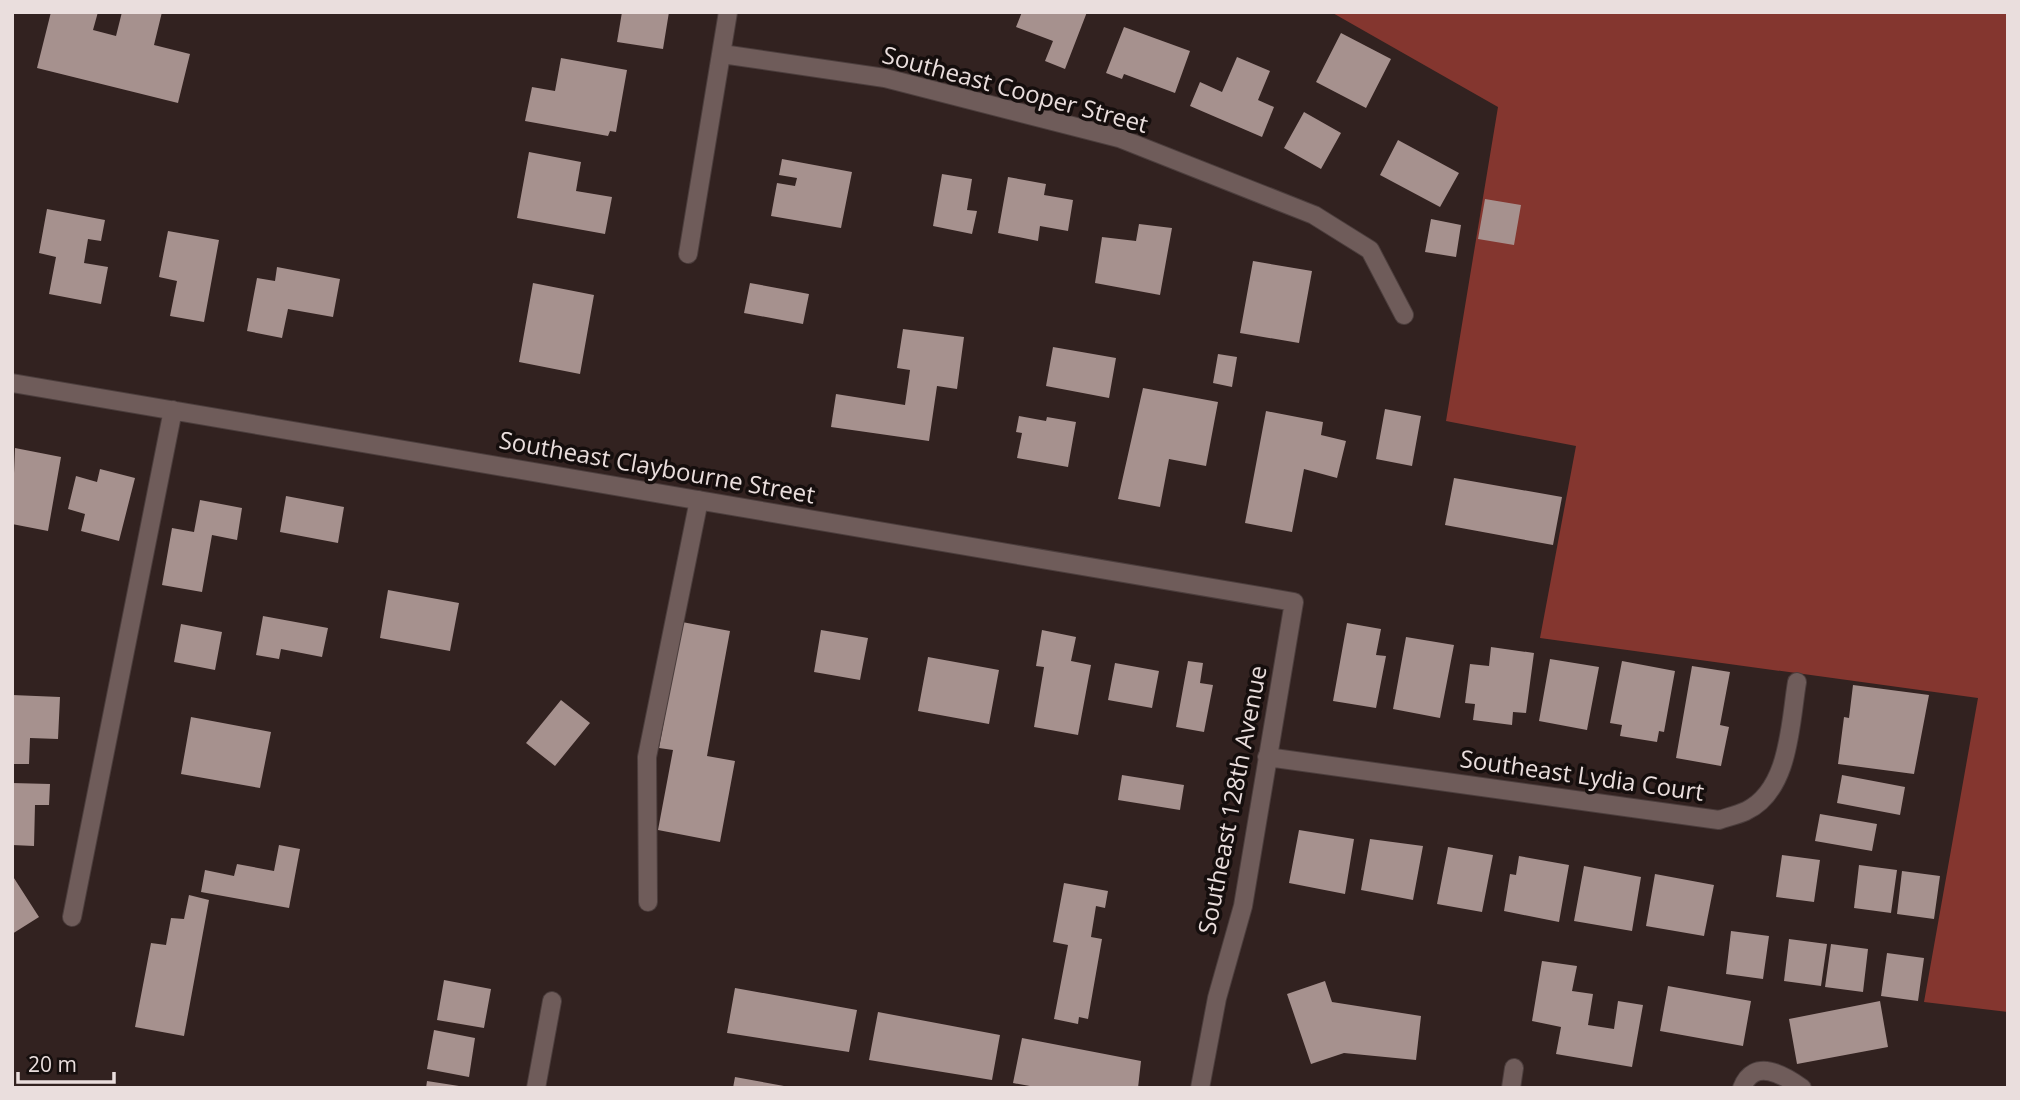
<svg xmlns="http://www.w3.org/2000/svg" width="2020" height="1100" font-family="'Open Sans',sans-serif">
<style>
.forest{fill:#84362f}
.building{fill:#a6918e}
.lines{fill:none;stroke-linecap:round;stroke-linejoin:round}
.minor-casing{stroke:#4c3e3d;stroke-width:20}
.minor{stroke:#6f5c5a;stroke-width:18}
.labels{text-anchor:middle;stroke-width:7;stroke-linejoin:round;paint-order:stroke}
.street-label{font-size:24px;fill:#eadedd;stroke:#150e0d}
</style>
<rect width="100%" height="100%" fill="#322220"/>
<path class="forest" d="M1331,12H2008V1012L1924,1002L1978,698L1540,638L1576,446L1446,421L1498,107Z"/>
<path class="building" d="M51,12H98L93,30L116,36L122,12H162L154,45L190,54L178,103L37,68Z
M622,12H669L663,49L617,42Z
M1022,12H1087L1065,69L1045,61L1053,41L1016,27Z
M1124,27L1190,51L1175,93L1124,74L1122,79L1106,73Z
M1341,33L1391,59L1366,108L1316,82Z
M1237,57L1270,71L1258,100L1274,107L1262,137L1190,106L1200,82L1222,92Z
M561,58L627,70L616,132L610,131L608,136L525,121L532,87L555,91Z
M1304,112L1341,133L1321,169L1284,148Z
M1398,140L1459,173L1440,207L1380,175Z
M529,152L581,162L576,191L612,197L605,234L517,218Z
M782,159L852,172L841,228L771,216L777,183L795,186L797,178L779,175Z
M942,174L972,179L967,210L977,211L972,234L933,226Z
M1008,177L1046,184L1044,195L1073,200L1068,231L1040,226L1038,241L998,233Z
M1485,199L1521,205L1514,245L1478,239Z
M47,209L105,220L101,241L88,239L84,263L108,267L101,304L49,294L56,257L39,253Z
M1431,219L1461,225L1456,257L1425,252Z
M1139,224L1172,228L1160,295L1095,283L1102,237L1136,241Z
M168,231L219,240L204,322L170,316L177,281L159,277Z
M1253,261L1312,271L1299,343L1240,333Z
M277,267L340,279L333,317L288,309L282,338L247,331L257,278L275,281Z
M533,283L594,295L580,374L519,362Z
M750,283L809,294L803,324L744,313Z
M903,329L964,337L957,389L937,386L929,441L831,427L836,394L905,405L910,370L897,368Z
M1053,347L1116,358L1109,398L1046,386Z
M1218,354L1237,357L1232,387L1213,383Z
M1143,388L1218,402L1206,466L1169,459L1160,507L1118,499Z
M1385,409L1421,416L1412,466L1376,459Z
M1266,411L1323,422L1321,435L1346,441L1337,478L1304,469L1292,532L1245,523Z
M1019,416L1046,421L1047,417L1076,422L1068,467L1017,458L1022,433L1016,432Z
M15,448L61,457L48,531L12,524Z
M100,469L135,478L119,541L81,531L85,514L68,509L76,476L97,482Z
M1454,478L1562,497L1553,545L1445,525Z
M286,496L344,507L338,543L280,532Z
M200,500L242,508L237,540L212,535L202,592L162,585L172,528L194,532Z
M388,590L459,603L450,651L380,638Z
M263,616L328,628L322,657L281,649L279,659L256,655Z
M682,622L730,631L707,756L735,761L720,842L658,830L673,750L659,748Z
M1347,623L1381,629L1376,655L1386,656L1376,708L1333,701Z
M181,624L222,632L215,670L174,662Z
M821,630L868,638L860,680L814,672Z
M1042,630L1076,637L1071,661L1091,665L1078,735L1034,727L1044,667L1036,666Z
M1406,637L1454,645L1440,718L1393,709Z
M1491,647L1534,653L1526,713L1513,712L1512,725L1473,720L1475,704L1465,703L1470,664L1489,666Z
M928,657L999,670L989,724L918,711Z
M1550,659L1599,667L1587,730L1539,721Z
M1188,661L1203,663L1200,683L1213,685L1204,732L1176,727Z
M1622,661L1675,671L1664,732L1659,731L1657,742L1620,736L1622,725L1610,723Z
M1115,663L1159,671L1152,708L1108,700Z
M1692,666L1730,672L1720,725L1729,727L1721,766L1676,758Z
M1853,685L1929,695L1914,774L1838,764L1844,717L1849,718Z
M12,695L60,697L58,739L30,738L29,764H12Z
M561,700L590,723L555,766L526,743Z
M191,717L271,732L260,788L181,774Z
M1122,775L1184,785L1180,810L1118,800Z
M1842,775L1905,787L1900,815L1837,803Z
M12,783L50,784L49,805H35L34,846L12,845Z
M1820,814L1877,824L1872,851L1815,841Z
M1299,830L1354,839L1345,894L1289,883Z
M1370,839L1423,846L1413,900L1361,890Z
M279,845L300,849L289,908L201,892L205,870L234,876L237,864L274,871Z
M1448,847L1493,855L1482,912L1437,904Z
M1782,855L1820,860L1814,902L1776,897Z
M1519,856L1569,865L1559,922L1504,911L1510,874L1516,875Z
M1859,865L1897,870L1891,913L1854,908Z
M1584,866L1641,877L1632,931L1574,921Z
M1902,871L1940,876L1934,919L1897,914Z
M1655,874L1714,885L1704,936L1646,926Z
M12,875L39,917L12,934Z
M1064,883L1108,891L1105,908L1096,906L1091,937L1102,939L1088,1019L1079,1017L1078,1024L1054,1019L1068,945L1053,942Z
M189,895L209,900L184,1036L135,1027L151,943L166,945L171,918L184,919Z
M1731,931L1769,936L1763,979L1726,974Z
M1789,939L1827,944L1821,986L1784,981Z
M1831,944L1868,949L1863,992L1825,987Z
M1887,953L1924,958L1918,1001L1881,996Z
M1542,961L1577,966L1572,991L1593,994L1588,1025L1614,1029L1618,1001L1643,1005L1632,1067L1556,1054L1561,1027L1532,1021Z
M444,980L491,989L484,1028L437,1020Z
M1325,981L1332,1002L1421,1016L1416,1060L1344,1053L1311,1064L1287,994Z
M1668,986L1751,1001L1743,1046L1660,1031Z
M735,988L857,1010L849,1052L727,1033Z
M1880,1001L1888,1047L1797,1064L1789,1019Z
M878,1012L1000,1035L992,1080L869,1060Z
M434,1030L475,1038L469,1077L427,1069Z
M1022,1038L1141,1061L1138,1088H1041L1013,1083Z
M735,1077L784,1086L783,1088H733Z
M427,1081L459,1086V1088H426Z"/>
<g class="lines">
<defs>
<path id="minor" d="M722,54L885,78L1119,138L1314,215L1370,250L1404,315
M688,254L728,12
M12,383L1294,602L1243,906L1217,998L1200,1088
M1267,757L1719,820C1728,817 1737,815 1746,811C1790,790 1790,723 1797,682
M648,902L647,757L699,500
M72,917L173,410
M536,1088L552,1001
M1511,1088L1514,1068
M1742,1088C1754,1057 1784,1075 1802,1088"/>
</defs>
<use href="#minor" class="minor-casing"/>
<use href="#minor" class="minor"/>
</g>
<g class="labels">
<g class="street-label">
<text transform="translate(1015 90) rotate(15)" y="8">Southeast Cooper Street</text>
<text transform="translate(657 468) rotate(10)" y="8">Southeast Claybourne Street</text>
<text transform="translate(1582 776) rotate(8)" y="8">Southeast Lydia Court</text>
<text transform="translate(1233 800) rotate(-79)" y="8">Southeast 128th Avenue</text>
</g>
</g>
<rect width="2020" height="1100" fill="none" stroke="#eadedd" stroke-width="28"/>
<path d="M18 1072v10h96v-10" fill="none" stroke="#eadedd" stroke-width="3.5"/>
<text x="28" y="1072" font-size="21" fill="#eadedd" stroke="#150e0d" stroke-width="5" paint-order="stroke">20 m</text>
</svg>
